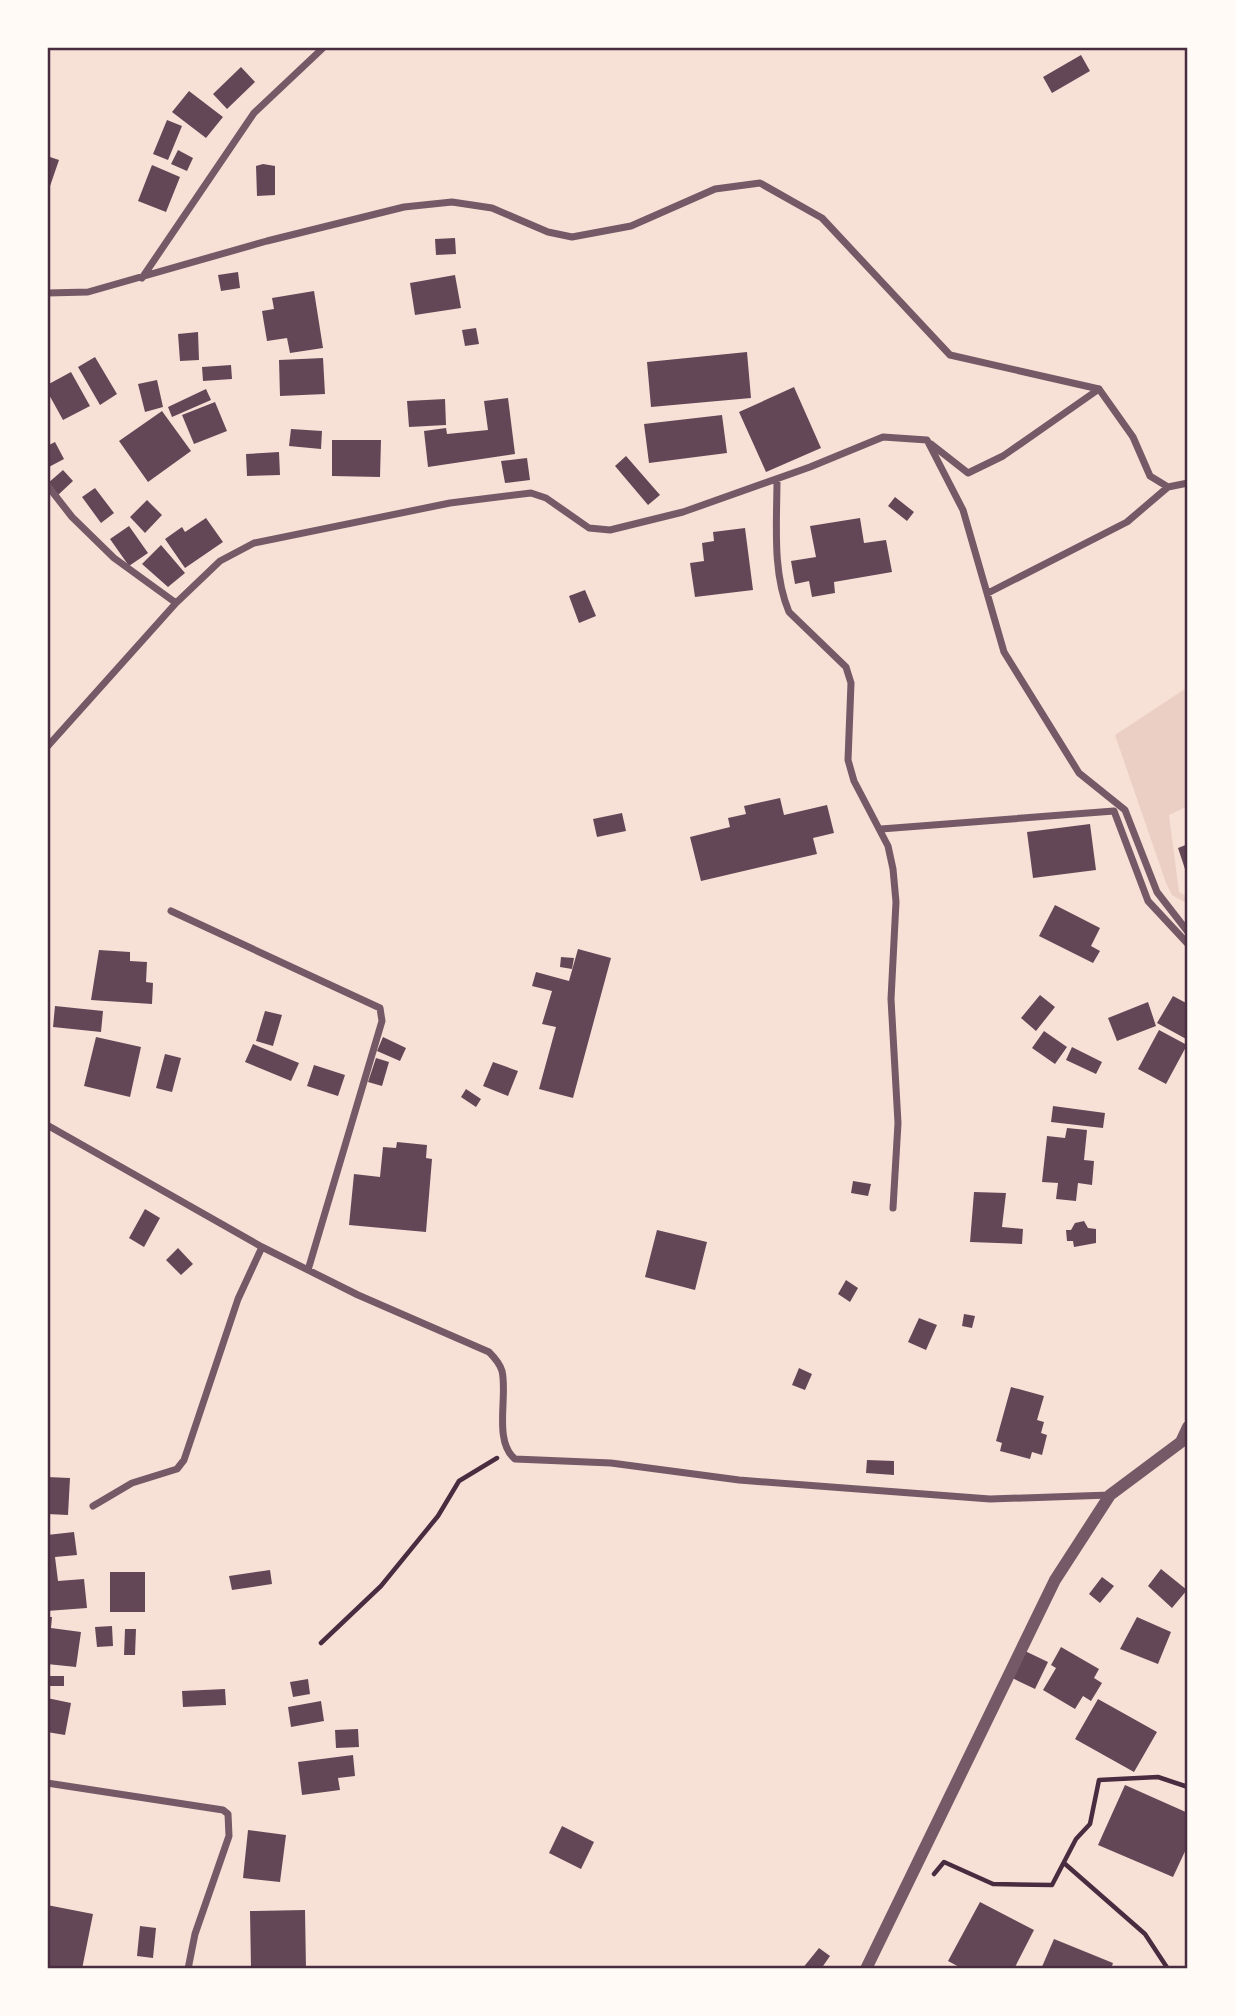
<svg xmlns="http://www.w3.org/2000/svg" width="1235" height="2016" font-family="Commissioner,sans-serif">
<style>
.green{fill:#ebcfc5}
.building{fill:#644757}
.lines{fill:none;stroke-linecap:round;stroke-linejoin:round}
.path{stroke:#4a2c40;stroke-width:4.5}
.minor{stroke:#755966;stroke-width:7}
.tertiary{stroke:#755966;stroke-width:12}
.neatline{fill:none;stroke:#4a2c40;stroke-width:2.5}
</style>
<rect width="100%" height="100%" fill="#f7e1d7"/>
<path class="green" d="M1188,687V806L1169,815L1179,892L1188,897V904L1172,895L1166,883L1115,735Z"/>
<path class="building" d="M1081,55L1090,71L1052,93L1043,77Z
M241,67L255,82L227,109L213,94Z
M189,91L223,117L206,138L172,112Z
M167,120L182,126L168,160L153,154Z
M178,150L193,158L187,171L171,164Z
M47,156L59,160L48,192H47Z
M263,164L275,166V195L257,196L256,166Z
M152,165L180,177L166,212L138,201Z
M455,238L456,254L436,255L435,239Z
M238,272L240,288L221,291L218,275Z
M455,275L461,308L415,315L410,283Z
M314,291L323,348L290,353L287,338L267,341L262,311L274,309L272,298Z
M476,328L479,344L465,346L462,330Z
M198,332L199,360L180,361L178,334Z
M747,352L751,398L651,407L647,362Z
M95,357L117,394L100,405L78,367Z
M323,358L325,394L280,396L279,360Z
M231,365L232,379L203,381L202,367Z
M71,372L90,406L63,420L47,391V385Z
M157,380L163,407L145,412L138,384Z
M794,387L821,448L766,472L739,412Z
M206,389L211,400L172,417L168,407Z
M508,398L515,454L428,467L424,431L446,428L447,434L488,430L484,401Z
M445,399L446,425L409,427L407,401Z
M215,402L227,431L194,444L182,415Z
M162,411L191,451L148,482L119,441Z
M722,415L727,453L649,463L644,424Z
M291,429L322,431L321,449L289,446Z
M332,440H381L380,477L332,476Z
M55,442L64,459L47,468V446Z
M279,452L280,475L247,476L246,454Z
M626,456L660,495L648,505L615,466Z
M527,458L530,480L505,483L501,461Z
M63,470L73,481L58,495L47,484Z
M95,488L114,513L101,523L82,497Z
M895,497L914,512L907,521L888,506Z
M147,500L162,515L145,533L130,517Z
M206,518L223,542L185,568L165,539L182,527L185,532Z
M860,518L864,543L886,540L892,572L834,582L835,593L812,597L809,581L795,584L791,561L816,557L810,526Z
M129,526L148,553L129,566L110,539Z
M745,528L753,590L695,597L690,563L704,561L702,543L714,541L713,532Z
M161,545L185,573L168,587L142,564Z
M585,590L596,616L579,623L569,596Z
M780,798L784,815L827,805L834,833L813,838L817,854L701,881L690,837L730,827L728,818L746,814L744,806Z
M622,813L626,831L597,837L593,819Z
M1090,824L1096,870L1033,878L1027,832Z
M1188,844V875H1187L1178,848Z
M1055,905L1100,928L1091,946L1100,951L1093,963L1039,936Z
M578,949L611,958L573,1098L539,1089L556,1027L542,1024L552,991L532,986L536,972L569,981Z
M99,950L130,952V961L147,962L146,982L153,983L152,1004L91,1000Z
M561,957L574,958L572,969L560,967Z
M1040,995L1055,1007L1036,1031L1021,1018Z
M1173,996L1188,1004V1040L1157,1023Z
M1148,1002L1156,1026L1117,1041L1108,1018Z
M55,1006L103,1011L101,1032L53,1027Z
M265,1011L282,1015L273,1046L256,1041Z
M1159,1030L1187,1045L1166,1084L1138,1069Z
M1044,1031L1067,1047L1055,1064L1032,1048Z
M96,1037L141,1047L130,1097L84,1086Z
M383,1037L406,1048L400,1061L377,1051Z
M253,1044L299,1063L291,1081L245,1062Z
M1072,1047L1102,1062L1096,1074L1066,1060Z
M165,1054L181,1058L172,1092L156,1088Z
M376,1058L389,1062L382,1086L368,1082Z
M493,1062L518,1071L508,1096L483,1086Z
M314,1065L345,1075L338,1096L307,1086Z
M466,1089L481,1099L476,1107L461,1097Z
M1053,1106L1105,1113L1103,1128L1051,1122Z
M1067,1128L1087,1130L1084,1160L1094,1161L1092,1185L1078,1183L1076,1201L1056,1199L1058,1183L1042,1182L1047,1136L1065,1138Z
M397,1142L427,1145L426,1158L432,1159L426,1232L349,1225L354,1174L380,1177L383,1147L396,1148Z
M853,1181L871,1184L868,1196L851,1193Z
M974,1192L1006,1193L1002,1227L1023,1229L1022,1244L970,1242Z
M145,1209L160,1218L144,1247L129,1238Z
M1084,1221L1088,1228L1096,1229V1243L1074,1247L1073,1241H1067L1066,1230H1071L1075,1223Z
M657,1230L707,1242L695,1290L645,1277Z
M178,1248L193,1264L181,1275L166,1260Z
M846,1280L858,1288L850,1302L838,1294Z
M964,1314L975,1316L972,1328L962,1326Z
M919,1318L937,1325L926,1350L908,1342Z
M799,1368L812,1374L805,1390L792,1385Z
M1011,1387L1044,1396L1037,1420L1044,1422L1041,1433L1047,1435L1042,1455L1032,1452L1030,1459L1000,1451L1002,1443L996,1441Z
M867,1460L894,1461V1475L866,1473Z
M47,1477L70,1478L68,1515L47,1514Z
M74,1532L77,1555L55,1557L58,1581L84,1579L87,1608L47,1611V1535Z
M1161,1569L1187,1590L1172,1608L1148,1586Z
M270,1570L272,1584L232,1590L229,1576Z
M110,1572H145V1612H110Z
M1102,1577L1114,1586L1100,1603L1089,1594Z
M47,1617H52L51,1628L81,1632L76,1667L47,1664Z
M1137,1617L1171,1632L1158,1664L1120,1649Z
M112,1626L113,1646L97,1647L95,1627Z
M125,1629H136L135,1655H124Z
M1061,1647L1099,1669L1094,1678L1102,1683L1091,1701L1083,1696L1075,1709L1043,1690L1056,1668L1051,1665Z
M1025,1651L1048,1662L1035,1689L1012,1678Z
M47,1676H64V1686H47Z
M308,1679L310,1694L293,1697L290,1682Z
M225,1689L226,1705L183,1707L182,1691Z
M47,1698L71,1703L65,1735L47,1732Z
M1098,1699L1157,1732L1134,1772L1075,1739Z
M321,1701L324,1721L291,1727L288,1707Z
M358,1729L359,1747L336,1748L335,1730Z
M353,1755L355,1776L338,1778L340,1790L302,1795L298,1762Z
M1125,1785L1188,1813V1845L1173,1877L1098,1845Z
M562,1826L594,1842L581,1869L549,1853Z
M248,1830L286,1835L280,1882L243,1878Z
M980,1902L1034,1930L1014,1969H963L948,1961Z
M47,1905L93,1914L82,1969H47Z
M305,1910L306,1969H251L250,1911Z
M140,1926L156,1928L153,1958L137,1956Z
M1054,1939L1113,1963L1111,1969H1041Z
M819,1948L830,1956L821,1969H802Z"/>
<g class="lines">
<path class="path" d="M321,1643L381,1586L438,1516L459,1481L497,1458
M1064,1863L1145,1934L1168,1969
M934,1874L944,1862L993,1884L1052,1885L1076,1839L1090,1824L1099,1780L1158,1777L1188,1787"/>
<path class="minor" d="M142,278L254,113L324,47
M47,293L88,292L267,241L404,207L452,202L492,208L548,232L572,237L631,226L715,189L760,183L822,218L950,355L1099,389
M931,444L968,473L1003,456L1099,389L1133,437L1150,476L1168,487L1188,483
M777,479C777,522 772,572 789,612L846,667L851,683L848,760L854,781L888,846L893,869L896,902L891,999L898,1123L893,1208
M47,485L72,517L114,558L176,603
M988,593L1127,522L1168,487
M47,747L176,603L220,561L254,543L450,503L531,493L546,498L589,528L610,530L683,512L810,467L883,437L927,440L963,510L1004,652L1079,773L1125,810L1157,892L1188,932
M881,829L1114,811L1148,901L1188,944
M171,911L380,1008L382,1021L308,1270
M47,1125L262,1247L358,1295L489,1352C494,1357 500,1364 502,1371C508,1396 493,1441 515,1459L611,1463L739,1480L990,1499L1110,1495
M93,1506L132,1483L177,1469L184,1460L238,1299L262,1247
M47,1783L223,1810L228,1814L229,1836L195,1934L188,1969"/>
<path class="tertiary" d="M866,1969L1055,1580L1110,1495L1181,1442L1188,1427"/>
</g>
<rect width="1235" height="2016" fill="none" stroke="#fffaf5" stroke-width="98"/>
<rect x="49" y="49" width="1137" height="1918" class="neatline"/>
</svg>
